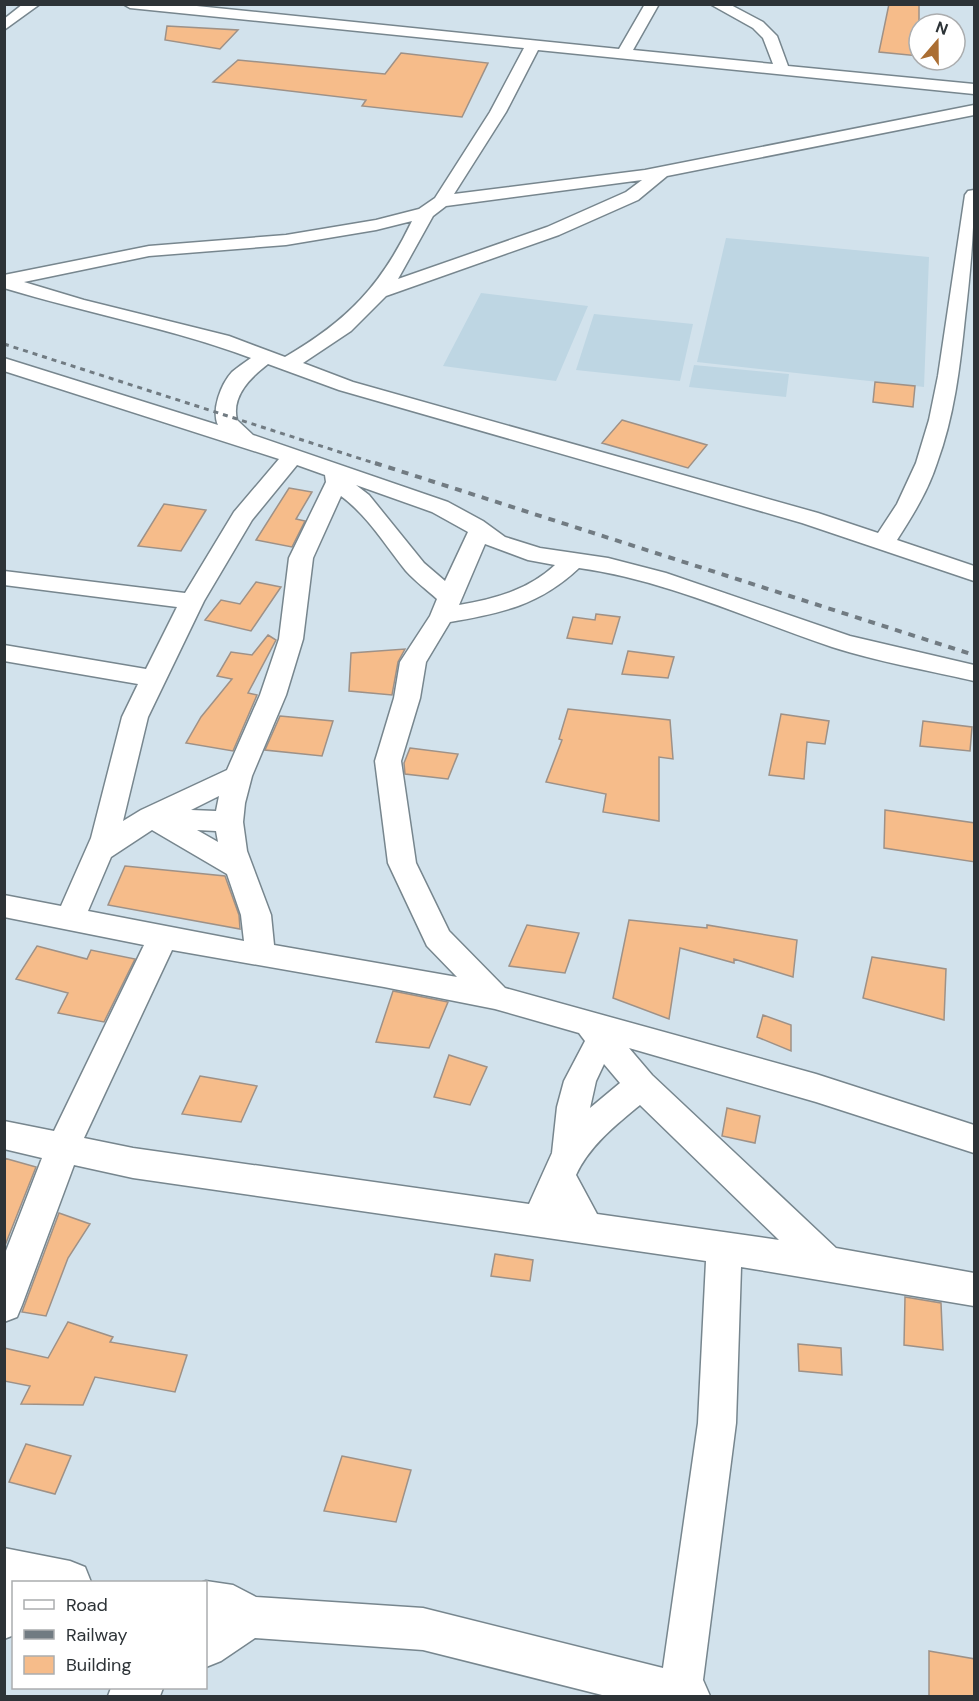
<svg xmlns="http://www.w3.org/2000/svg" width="979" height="1701" font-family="'DM Sans',sans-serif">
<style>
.built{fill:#bed6e3}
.building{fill:#f6bc8a;stroke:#9e9187;stroke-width:1.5}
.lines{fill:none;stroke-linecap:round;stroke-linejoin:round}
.minor-casing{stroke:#77868e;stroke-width:3}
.minor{fill:#fff;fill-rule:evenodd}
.rail-far1{stroke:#717b82;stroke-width:3;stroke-dasharray:5 5;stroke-linecap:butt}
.rail{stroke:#717b82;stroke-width:4;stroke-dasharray:7 7;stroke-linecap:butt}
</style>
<rect width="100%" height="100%" fill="#d2e2ec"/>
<path class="built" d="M726,238L929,257L924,387L697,362Z
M481,293L588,306L556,381L443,366Z
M594,314L693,324L680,381L576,370Z
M694,365L789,374L786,397L689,387Z"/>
<path class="building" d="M889,4H919V56L879,52Z
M167,26L238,30L220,49L165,40Z
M401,53L488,63L462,117L362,106L366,100L213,82L238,60L385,74Z
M875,382L915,386L913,407L873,402Z
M622,420L707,445L688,468L602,443Z
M289,488L312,492L296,519L305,521L292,547L256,540Z
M164,504L206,510L181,551L138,546Z
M256,582L281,587L251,631L205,620L221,600L240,604Z
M596,614L620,617L612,644L567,638L573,617L595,620Z
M268,635L276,640L248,693L257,695L233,751L186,743L201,717L232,679L217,676L231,652L252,655Z
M405,649L398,662L392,695L349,691L351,653Z
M628,651L674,657L668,678L622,674Z
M568,709L670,720L673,759L659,757V821L603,812L606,794L546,782L562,740L559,739Z
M781,714L829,721L825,744L807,742L804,779L769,775Z
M280,716L333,721L322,756L265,750Z
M923,721L972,727L970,751L920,746Z
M410,748L458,754L448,779L405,774L404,763Z
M885,810L975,823V862L884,848Z
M125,866L225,876L239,915L240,929L108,905Z
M629,920L707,928V925L797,940L793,977L734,959V963L680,948L669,1019L613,998Z
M527,925L579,933L565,973L509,966Z
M37,946L87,959L91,950L135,959L104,1022L58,1013L68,993L16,979Z
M872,957L946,969L944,1020L863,998Z
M393,991L448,1002L429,1048L376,1042Z
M763,1015L791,1025V1051L757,1037Z
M449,1055L487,1067L470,1105L434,1097Z
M200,1076L257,1086L241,1122L182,1114Z
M727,1108L760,1116L755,1143L722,1136Z
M4,1158L36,1167L4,1248Z
M59,1213L90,1224L68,1258L46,1316L22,1312Z
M495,1254L533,1260L530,1281L491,1276Z
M905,1297L941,1303L943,1350L904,1345Z
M68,1322L113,1337L110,1342L187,1355L175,1392L95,1377L83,1405L21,1404L30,1386L4,1381V1348L48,1358Z
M798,1344L841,1348L842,1375L799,1371Z
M26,1444L71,1456L55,1494L9,1482Z
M342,1456L411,1470L396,1522L324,1511Z
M929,1651L975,1659V1696H929Z"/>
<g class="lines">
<defs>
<path id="minor" d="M23,4H40L4,30V19Z
M123,4H177L619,49L645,4H659L633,50L773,64L763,38L753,28L710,4H729L763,22L777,36L788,66L974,84V94L538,50L506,112L454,194L645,170L974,105V115L667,176L638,200L559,235L386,296L351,331L303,363L353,382L818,513L878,533L897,504L916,463L929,420L938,376L965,195L968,191L974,190C974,233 970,275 965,318C960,367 954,417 937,463C928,491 913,515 897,540L974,566V581L802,523L339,390L268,364C251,377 231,396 237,420L253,435L448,502L483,521L505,537L540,548L608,558L666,573L850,636L974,665V681C927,670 878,662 832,647C749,619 666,580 579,568C540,605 502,613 450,622L426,662L420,698L401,761L416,863L449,931L505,988L816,1074L974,1125V1153L816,1102L629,1048L652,1075L836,1248L974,1273V1306L741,1267L736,1423L703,1680L710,1696H606L423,1650L255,1638L221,1661L206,1667V1582H203L206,1581L233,1585L256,1597L423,1608L663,1668L698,1423L706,1261L133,1178L74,1165L22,1305L17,1317L4,1322V1256L42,1158L4,1149V1121L54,1131L144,945L4,917V895L61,906L91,838L122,717L138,684L4,661V645L146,669L177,607L4,585V571L185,593L234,512L279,459L4,371V358L218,425C211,410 221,384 232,372C238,367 245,362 251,358C171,328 86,313 4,288V275L149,246L286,235L376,220L419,209L435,198L490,112L524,48L130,8ZM642,180L626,192L547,227L398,279L433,216L446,206ZM412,221C381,286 347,321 285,357L229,336L84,300L24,282L149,256L286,245L376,230ZM297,465L325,475L326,482L289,558L279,639L260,695L227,770L141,810L123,821L148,717L204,601L252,520ZM356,485L432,512L468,532L445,581L424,563L369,495ZM341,496C368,516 385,545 406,571C415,581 427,590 437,599L430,616L400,662L394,698L375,761L388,863L427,946L457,977L274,945L271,915L247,851L243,822L245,803L252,776L286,695L303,639L313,558ZM485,544L528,560L555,565C528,590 495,599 459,605ZM219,796L216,811L191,810ZM152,830L227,874L241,915L244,941L88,911L111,857ZM197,830L216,831L218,842ZM172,950L384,987L495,1009L579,1033L585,1041L564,1081L557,1107L552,1153L529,1204L133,1148L84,1138ZM604,1064L620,1083L590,1108L596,1081ZM640,1105L779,1240L597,1214L576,1175C589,1146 617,1124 640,1105Z
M4,1548L70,1561L85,1567L91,1582H14V1635L4,1639Z
M111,1688H163L160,1696H108Z"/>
</defs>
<use href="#minor" class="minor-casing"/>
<use href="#minor" class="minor"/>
<path class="rail-far1" d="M4,344L380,465"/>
<path class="rail" d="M375,463L974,655"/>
</g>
<rect width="979" height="1701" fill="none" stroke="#2d3337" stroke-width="12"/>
<rect x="12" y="1581" width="195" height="108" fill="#ffffff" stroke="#abadaf" stroke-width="1.5"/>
<rect x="24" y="1600" width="30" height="9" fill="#ffffff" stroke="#abadaf" stroke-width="1.5"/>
<text x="66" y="1611" font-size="18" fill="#2d3337">Road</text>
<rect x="24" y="1630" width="30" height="9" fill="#717b82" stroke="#abadaf" stroke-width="1.5"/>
<text x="66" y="1641" font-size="18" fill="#2d3337">Railway</text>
<rect x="24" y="1656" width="30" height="18" fill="#f6bc8a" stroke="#abadaf" stroke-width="1.5"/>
<text x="66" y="1671" font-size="18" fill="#2d3337">Building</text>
<g transform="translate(937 42) rotate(20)"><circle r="28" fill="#ffffff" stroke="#abadaf" stroke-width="1.5"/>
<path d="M0-4.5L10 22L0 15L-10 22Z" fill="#ab6e33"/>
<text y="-9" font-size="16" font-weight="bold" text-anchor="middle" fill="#2d3337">N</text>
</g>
</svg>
